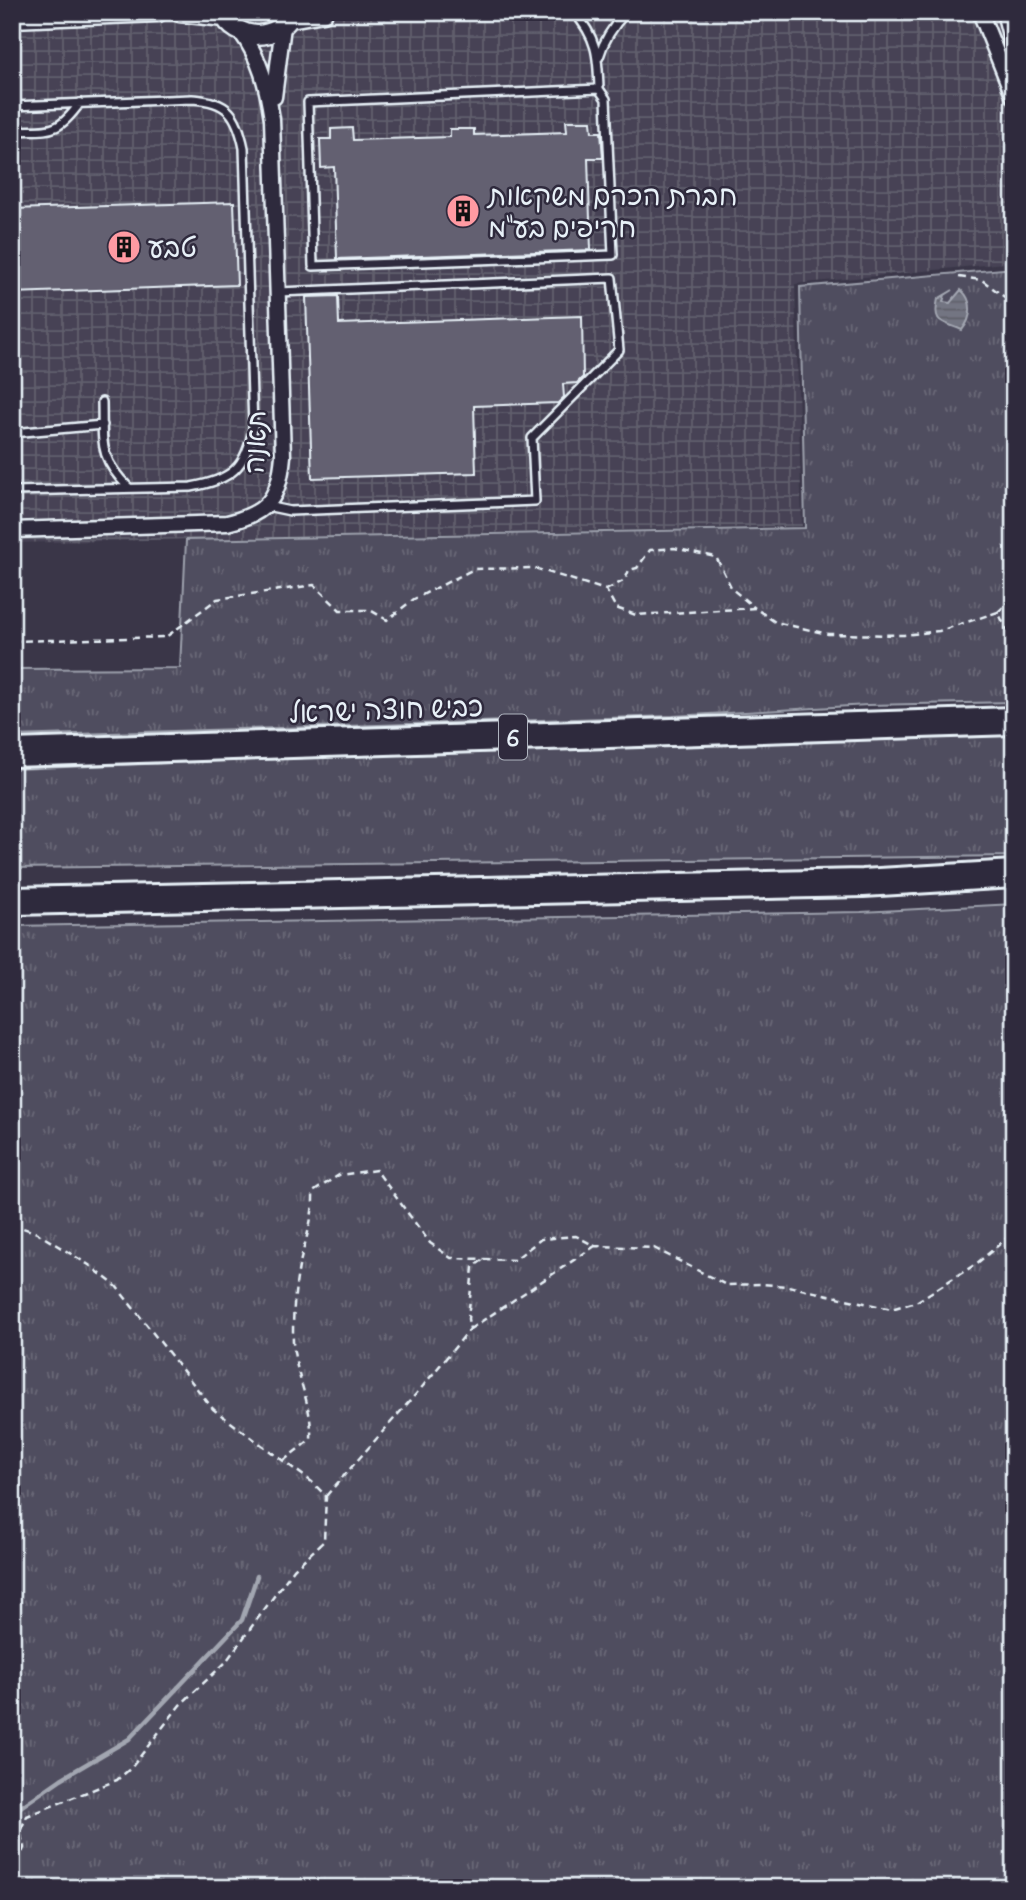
<svg xmlns="http://www.w3.org/2000/svg" width="1026" height="1900" font-family="'Indie Flower','Playpen Sans Hebrew',sans-serif">
<style>
.industrial{fill:url(#industrial-grid)}
.grass{fill:url(#grass-tufts);stroke:#9ca0ac;stroke-width:2}
.water{fill:url(#water-rules);stroke:#a2a6b1;stroke-width:2}
.lines{fill:none;stroke-linecap:round;stroke-linejoin:round}
.stream{stroke:#a2a6b1;stroke-width:4.5}
.building{fill:#636171;stroke:#e8f1f8;stroke-width:2}
.service-casing{stroke:#e8f1f8;stroke-width:12}
.minor-casing{stroke:#e8f1f8;stroke-width:19}
.tertiary-casing{stroke:#e8f1f8;stroke-width:23}
.motorway-casing{stroke:#e8f1f8;stroke-width:32}
.path{stroke:#e8f1f8;stroke-width:2.5;stroke-dasharray:7 5;stroke-linecap:butt}
.service{stroke:#2f2a3d;stroke-width:7}
.minor{stroke:#2f2a3d;stroke-width:14}
.tertiary{stroke:#2f2a3d;stroke-width:18}
.motorway{stroke:#2f2a3d;stroke-width:26}
.labels{text-anchor:middle;stroke-width:5;stroke-linejoin:round;paint-order:stroke}
.shield{fill:#2f2a3d;stroke:#b0b5c0;stroke-width:2}
.shield-label{font-size:26px;font-weight:bold;fill:#e8f1f8}
.poi-label{font-size:28px;fill:#e8f1f8;stroke:#2f2a3d;text-anchor:start}
.street-label{font-size:28px;fill:#e8f1f8;stroke:#2f2a3d}
</style>
<defs>
<pattern id="industrial-grid" width="8" height="8" patternUnits="userSpaceOnUse" patternTransform="scale(1.75)"><rect width="8" height="8" fill="#464354"/><path d="M0 4h8M4 0v8" fill="none" stroke="#615f6d"/></pattern>
<pattern id="grass-tufts" width="24" height="20" patternUnits="userSpaceOnUse" patternTransform="scale(1.75)"><rect width="24" height="20" fill="#504e5f"/><path d="M3 7l-1-3M5 7V3M7 7l1-3M15 17l-1-3M17 17v-4M19 17l1-3" fill="none" stroke="#696877"/></pattern>
<pattern id="water-rules" width="6" height="5" patternUnits="userSpaceOnUse" patternTransform="scale(1.75)"><rect width="6" height="5" fill="#737482"/><path d="M0 2.5h6" fill="none" stroke="#5f6069"/></pattern>
</defs>
<rect width="100%" height="100%" fill="#3a3648"/>
<filter id="ink" filterUnits="userSpaceOnUse"><feTurbulence type="fractalNoise" baseFrequency=".0143" numOctaves="2"/><feDisplacementMap in="SourceGraphic" scale="14" xChannelSelector="R" yChannelSelector="G"/><feConvolveMatrix kernelMatrix="1 2 1 2 8 2 1 2 1" color-interpolation-filters="sRGB"/></filter>
<g filter="url(#ink)">
<path class="industrial" d="M12,12H1014V262L795,284L802,526L12,543Z"/>
<path class="grass" d="M1014,268V702L868,705L673,716L12,736V669L180,668L186,540L805,528L800,287Z
M1014,731V856L12,868V769Z
M1014,904V1888H12V926L861,912Z"/>
<path class="water" d="M953,290L945,295L943,302L950,303L961,290C974,301 972,318 962,330C943,321 932,325 938,299Z"/>
<g class="lines">
<path class="stream" d="M12,1813L61,1779L129,1739L242,1620L257,1576"/>
</g>
<path class="building" d="M566,121H591L592,132H601L603,158H588L591,250L337,259L334,167L321,168L320,139H331V129L352,128L353,140L450,137V129H474V135L567,132Z
M234,202L237,285L12,293V209Z
M338,296L339,324L582,316L583,377L577,383L563,384L564,397L558,403L474,406L476,473L312,478L306,297Z"/>
<g class="lines">
<defs>
<path id="service" d="M574,12C597,38 598,55 599,89L308,102L313,266L613,255L606,99L599,89
M599,57C604,39 613,26 626,12
M12,106L192,99C228,101 237,114 244,148L253,428C246,468 231,480 191,487L12,491
M12,131C50,129 56,136 80,103
M102,402C103,444 98,457 129,488
M12,433L103,425
M266,506L290,511L535,501L532,438L619,350L612,278L278,292"/>
<path id="minor" d="M980,12L1014,97
M1004,12L1014,51
M274,97L283,26
M12,530L227,523C269,513 279,498 283,456L272,119C267,86 261,60 241,32"/>
<path id="tertiary" d="M180,12L224,17
M222,12C236,43 279,42 293,12
M12,18L158,12
M290,18L323,12"/>
<path id="motorway" d="M12,753L1014,721
M12,901L863,883L1014,874"/>
</defs>
<use href="#service" class="service-casing"/>
<use href="#minor" class="minor-casing"/>
<use href="#tertiary" class="tertiary-casing"/>
<use href="#motorway" class="motorway-casing"/>
<path class="path" d="M959,277L982,280L1014,304
M1014,566L1007,571L1014,591
M606,590L625,580L629,570L637,568L650,550L674,548L716,557L732,589L755,608
M998,612L1014,597
M12,641L166,637L217,599L314,585L340,610H370L387,620L414,599L474,569L534,568L606,590L616,608L636,615L755,608L775,622L828,634L904,635L939,631L998,612L1014,644
M12,1224L37,1233L89,1265L116,1286L213,1409L312,1482L326,1496L324,1541L294,1569L225,1663L180,1705L131,1768L117,1780L27,1816L20,1831L24,1848L12,1879
M470,1329L595,1246
M283,1461L311,1439C313,1402 291,1368 293,1332C293,1311 295,1287 299,1267C305,1241 314,1218 313,1192L339,1175L376,1170L430,1243L451,1258L514,1260L541,1239L576,1236L595,1246L654,1248L726,1285L762,1284L788,1286L891,1309L916,1302L976,1264L1014,1232
M326,1496L423,1386L470,1329L468,1319L473,1267L484,1259"/>
<use href="#service" class="service"/>
<use href="#minor" class="minor"/>
<use href="#tertiary" class="tertiary"/>
<use href="#motorway" class="motorway"/>
</g>
</g>
<defs>
<symbol id="building-disc" viewBox="-11 -11 22 22"><circle r="9.5" fill="#ff9aa2" stroke="#2f2a3d"/><path d="M-4-6H4V6H1V3H-1V6H-4ZM-2.5-4.3h1.7v1.8h-1.7ZM.8-4.3h1.7v1.8H.8ZM-2.5-1h1.7V.8h-1.7ZM.8-1h1.7V.8H.8Z" fill="#111"/></symbol>
</defs>
<g fill-rule="evenodd">
<use href="#building-disc" x="444" y="192" width="38" height="38"/>
<use href="#building-disc" x="105" y="228" width="38" height="38"/>
</g>
<g class="labels">
<rect class="shield" x="499" y="714.5" width="28" height="45" rx="5"/>
<g class="shield-label">
<text x="513" y="746">6</text>
</g>
<g class="poi-label">
<text x="488" y="205">חברת הכרם משקאות<tspan x="488" dy="32">חריפים בע"מ</tspan></text>
<text x="148" y="257">טבע</text>
</g>
<g class="street-label">
<text transform="translate(255 442) rotate(-87)" y="10">תאנה</text>
<text transform="translate(386 709) rotate(-2)" y="10">כביש חוצה ישראל</text>
</g>
</g>
<rect width="1026" height="1900" fill="none" stroke="#2f2a3d" stroke-width="42"/>
<rect x="21" y="21" width="984" height="1858" fill="none" stroke="#e8f1f8" stroke-width="2.5" filter="url(#ink)"/>
</svg>
